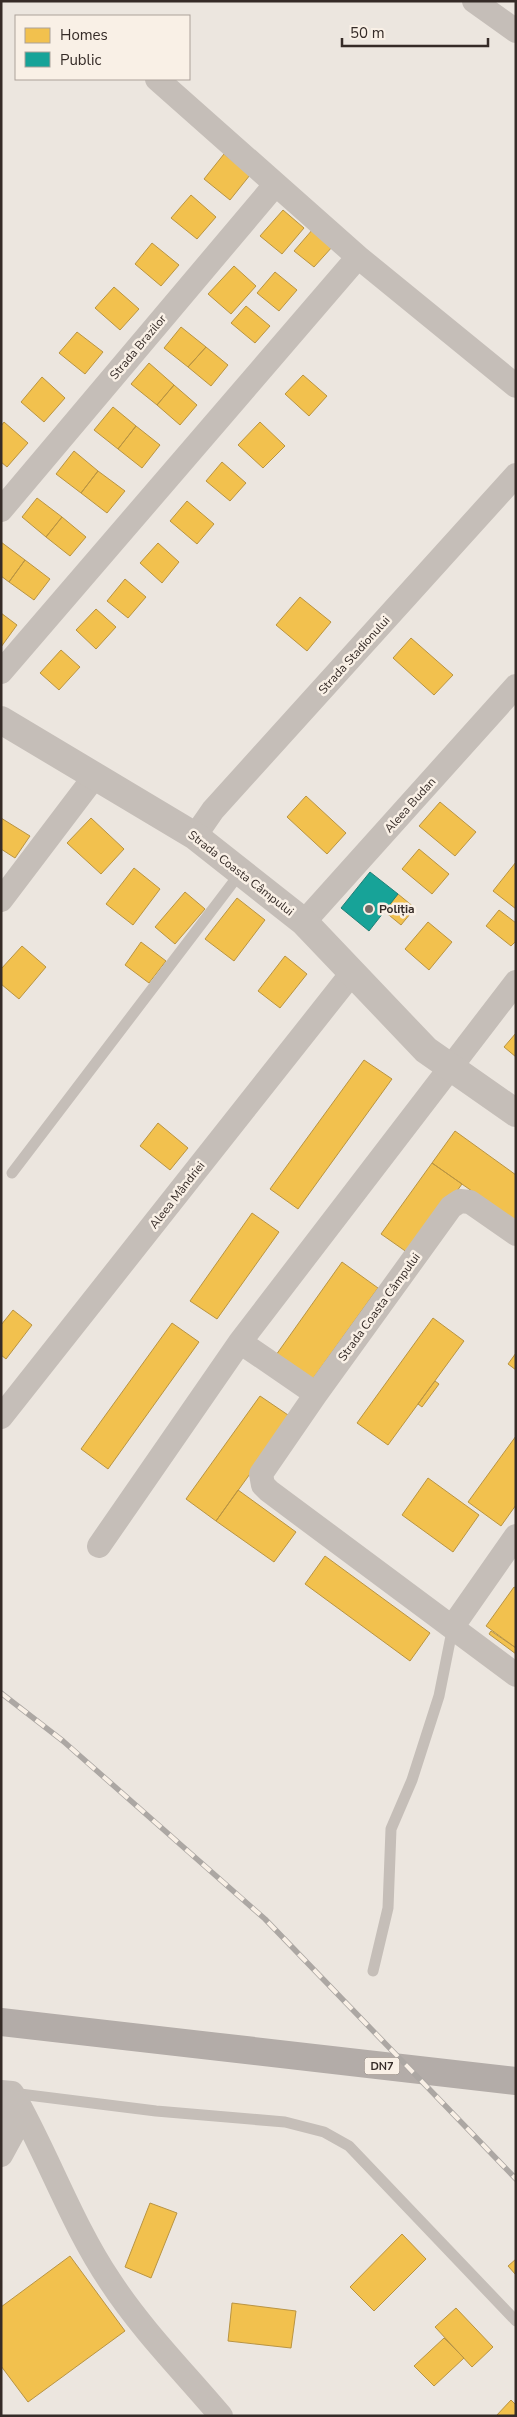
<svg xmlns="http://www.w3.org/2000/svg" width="517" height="2417" font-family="'Nunito Sans',sans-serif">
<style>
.homes{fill:#f2c14e;stroke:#b99442}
.public{fill:#17a398;stroke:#207f76}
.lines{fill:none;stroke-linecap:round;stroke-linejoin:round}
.service{stroke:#c5beb8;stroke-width:11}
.minor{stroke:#c5beb8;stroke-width:24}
.tertiary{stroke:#c5beb8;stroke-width:28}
.primary{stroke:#b3aca8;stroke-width:28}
.rail-casing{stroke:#aca7a3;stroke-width:5.5}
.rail{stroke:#f9f0e6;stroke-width:4;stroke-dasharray:11;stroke-linecap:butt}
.poi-dot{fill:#756c67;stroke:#f9f0e6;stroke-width:2}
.labels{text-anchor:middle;stroke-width:5;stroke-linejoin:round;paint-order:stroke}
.shield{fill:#f9f0e6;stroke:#706660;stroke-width:1}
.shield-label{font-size:11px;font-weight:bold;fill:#352b27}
.street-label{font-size:12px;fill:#352b27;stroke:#f9f0e6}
.poi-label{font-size:12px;font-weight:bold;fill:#352b27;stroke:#f9f0e6;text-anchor:start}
</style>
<rect width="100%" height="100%" fill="#ece6df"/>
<path class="homes" d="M224,154L250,175L230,200L204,179Z
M191,195L216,217L197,239L171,218Z
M283,210L304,228L282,254L260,236Z
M313,229L333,246L314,267L294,251Z
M152,243L179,265L161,286L135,264Z
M234,266L256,286L231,314L208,294Z
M275,272L297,290L279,311L257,293Z
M114,287L139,309L120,330L95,308Z
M246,306L270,326L255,343L231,323Z
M181,327L206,347L188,367L164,348Z
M77,332L103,352L85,374L59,353Z
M206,347L228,365L211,386L188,367Z
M149,363L174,385L157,405L131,384Z
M303,375L327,396L309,416L285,394Z
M42,377L65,398L44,422L21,402Z
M174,385L197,405L180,425L157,405Z
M113,407L136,426L118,449L94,430Z
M4,422L28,443L7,467L1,462V426Z
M260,422L285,446L263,468L238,445Z
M136,426L160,445L142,468L118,449Z
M74,451L98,471L81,493L56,474Z
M222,462L246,483L230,501L206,481Z
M98,471L125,491L107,513L81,493Z
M37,498L62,517L46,537L22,517Z
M187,501L214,524L197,544L170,521Z
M62,517L86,537L70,556L46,537Z
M1,542L25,560L9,582L1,576Z
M158,543L179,562L162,583L140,563Z
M25,560L50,579L34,600L9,582Z
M125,579L146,597L128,618L107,601Z
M300,597L331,622L307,651L276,625Z
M96,609L116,627L96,649L76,630Z
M1,613L17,625L1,647Z
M411,638L453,675L434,695L393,658Z
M61,650L80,667L59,690L40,673Z
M306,796L346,833L327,854L287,817Z
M440,802L476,832L455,856L419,826Z
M1,818L30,836L15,858L1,849Z
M91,818L124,849L101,874L67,843Z
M419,849L449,874L432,894L402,869Z
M516,862V909L493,891Z
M134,868L160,889L133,925L106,904Z
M185,892L205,909L175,944L155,927Z
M398,894L415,908L401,925L384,911Z
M237,898L265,920L234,961L205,939Z
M499,910L516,923V941L511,946L486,926Z
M428,922L452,942L429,970L405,949Z
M141,942L166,961L149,983L125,965Z
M22,946L46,967L19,999L1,984V969Z
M285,956L307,974L280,1008L258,991Z
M516,1033V1057L504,1047Z
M364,1060L392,1079L298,1209L270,1189Z
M158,1123L188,1148L170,1170L140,1146Z
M455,1131L516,1175V1222L432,1163Z
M432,1163L462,1184L411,1255L381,1234Z
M252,1213L279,1232L217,1319L190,1301Z
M342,1262L378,1288L312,1380L276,1355Z
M13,1310L32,1325L6,1359L1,1355V1325Z
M433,1318L464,1341L388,1445L357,1423Z
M172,1323L199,1342L108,1469L81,1449Z
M516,1353V1370L508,1364Z
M435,1381L439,1384L422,1407L418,1404Z
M260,1396L291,1417L216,1521L186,1499Z
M516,1436V1505L501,1526L468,1502Z
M428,1478L479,1515L453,1552L402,1515Z
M238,1490L296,1532L274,1562L216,1521Z
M325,1556L430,1633L410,1661L305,1584Z
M514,1587L516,1588V1648L486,1626Z
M491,1631L516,1648V1654L489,1634Z
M150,2203L177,2213L151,2278L125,2267Z
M402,2234L426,2259L374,2311L350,2287Z
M70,2256L125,2331L28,2402L1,2366V2307Z
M516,2259V2275L508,2266Z
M232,2303L296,2311L291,2348L228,2341Z
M456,2308L493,2347L472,2367L435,2327Z
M444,2338L464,2358L434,2386L414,2366Z
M511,2400L516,2405V2416H496Z"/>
<path class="public" d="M370,872L398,894L369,931L341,908Z"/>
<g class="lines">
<path class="service" d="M12,1173L241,872
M373,1971L388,1908L391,1829L412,1780L439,1696L453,1626
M12,2093L156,2111L285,2122L324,2132L349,2146L516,2321"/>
<path class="minor" d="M474,1L516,31
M157,79L358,257
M1,510L275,185
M1,672L358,257L516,386
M195,836L213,810L516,475
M1,900L95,776
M304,922L516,686
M240,1342L316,1394L451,1207L460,1201L470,1202L516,1234
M316,1394L261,1474L263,1485L269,1491L516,1675
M1,1417L352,973
M99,1546L240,1342L516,982
M453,1626L516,1536
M1,2092L12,2093L18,2103C50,2161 73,2226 110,2281C142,2330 183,2371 221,2416
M1,2155L13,2133V2098"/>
<path class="tertiary" d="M1,720L195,836L304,922L426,1050L516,1113"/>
<path class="primary" d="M1,2022L516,2081"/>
<defs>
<path id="rail" d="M1,1693L63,1741L265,1919L516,2179"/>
</defs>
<use href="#rail" class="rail-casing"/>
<use href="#rail" class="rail"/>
</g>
<circle class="poi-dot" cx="369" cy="909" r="5"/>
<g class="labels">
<rect class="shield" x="364.5" y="2057.5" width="35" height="17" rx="4"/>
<g class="shield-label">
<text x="382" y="2070">DN7</text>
</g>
<g class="street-label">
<text transform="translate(138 347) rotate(-50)" y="4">Strada Brazilor</text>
<text transform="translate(354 655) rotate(-48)" y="4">Strada Stadionului</text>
<text transform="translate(410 805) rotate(-48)" y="4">Aleea Budan</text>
<text transform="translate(241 873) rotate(38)" y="4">Strada Coasta Câmpului</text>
<text transform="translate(177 1195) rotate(-52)" y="4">Aleea Mândriei</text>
<text transform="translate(379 1307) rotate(-54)" y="4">Strada Coasta Câmpului</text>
</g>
<g class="poi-label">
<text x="379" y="913">Poliția</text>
</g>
</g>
<rect width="517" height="2417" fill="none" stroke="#352b27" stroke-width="5"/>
<rect x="15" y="15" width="175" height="65" fill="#f9f0e6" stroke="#aba19a"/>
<rect x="25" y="28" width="25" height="15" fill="#f2c14e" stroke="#aba19a"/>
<text x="60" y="40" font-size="15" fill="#352b27">Homes</text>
<rect x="25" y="52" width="25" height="15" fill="#17a398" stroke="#aba19a"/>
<text x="60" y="65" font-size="15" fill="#352b27">Public</text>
<path d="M342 38v8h146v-8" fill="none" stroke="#352b27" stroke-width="2.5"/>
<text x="350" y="38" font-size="15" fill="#352b27" stroke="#f9f0e6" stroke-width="4" paint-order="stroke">50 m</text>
</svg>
